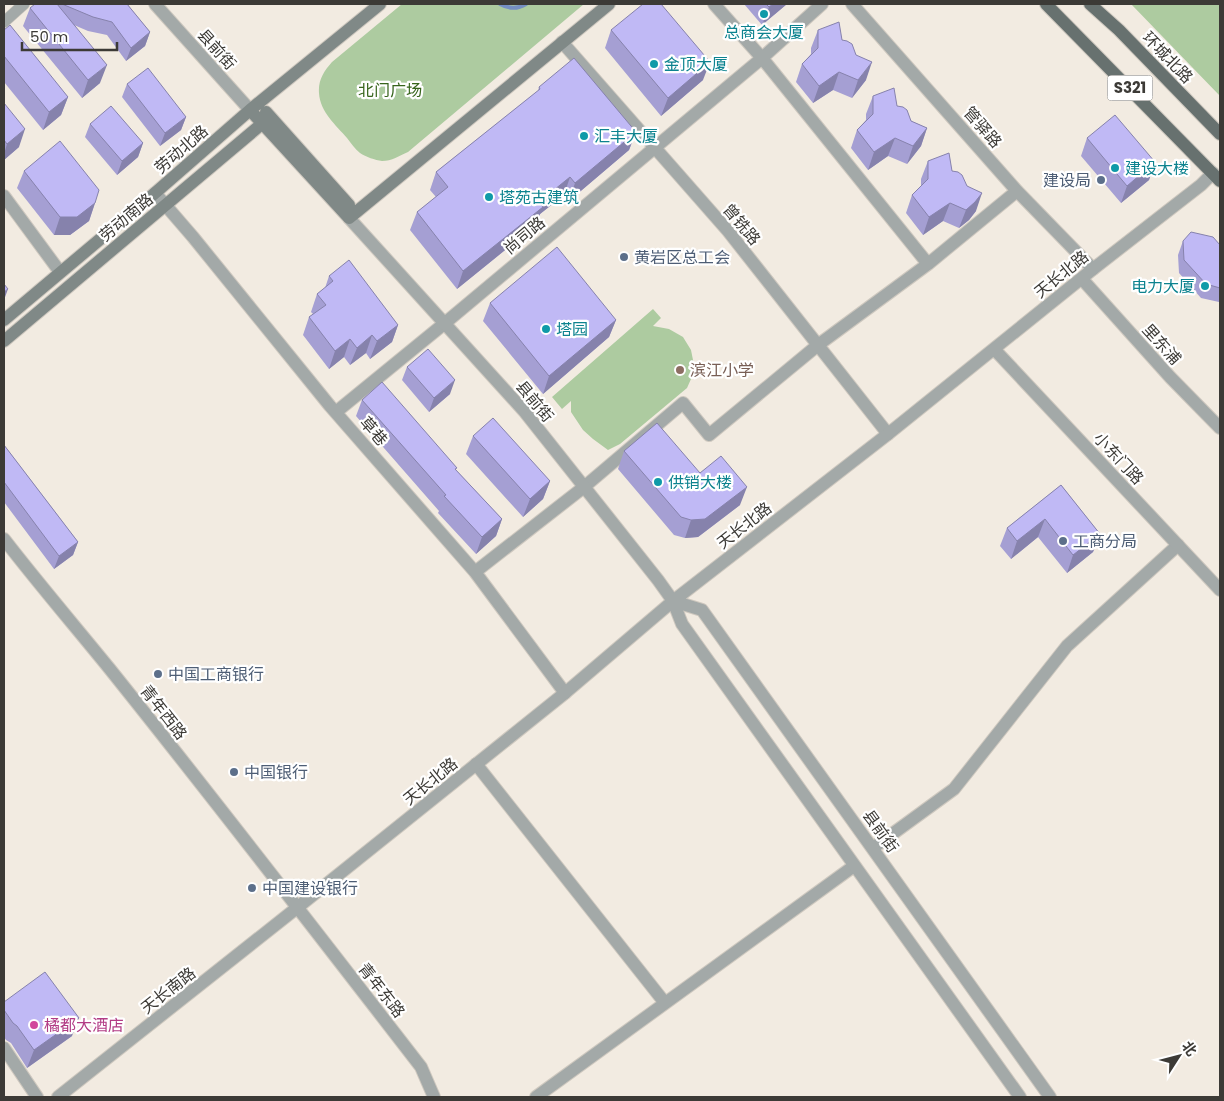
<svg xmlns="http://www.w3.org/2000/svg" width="1224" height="1101" font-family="Poppins,'Noto Sans SC',sans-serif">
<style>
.green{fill:#adcba0}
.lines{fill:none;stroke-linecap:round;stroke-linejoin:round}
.stream{stroke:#758fc3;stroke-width:4}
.pedestrian-casing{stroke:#cec8bf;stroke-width:12}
.minor-casing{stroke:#cec8bf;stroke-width:14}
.tertiary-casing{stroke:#cec8bf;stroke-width:14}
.secondary-casing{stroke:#cec8bf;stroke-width:14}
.primary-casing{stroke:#cec8bf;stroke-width:14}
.pedestrian{stroke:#a3a9a8;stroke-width:11}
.minor{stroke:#a3a9a8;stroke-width:12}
.tertiary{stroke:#a3a9a8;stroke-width:12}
.secondary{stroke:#808987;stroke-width:12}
.primary{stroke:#67716f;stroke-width:12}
.wall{fill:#a59fd3}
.shaded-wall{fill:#8682ac}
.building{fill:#c0b9f5;stroke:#8682ac}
.culture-dot{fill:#0f9aa8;stroke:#fff;stroke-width:2}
.service-dot{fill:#5c6f8a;stroke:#fff;stroke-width:2}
.education-dot{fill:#8d6e63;stroke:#fff;stroke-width:2}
.hotel-dot{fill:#d1479c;stroke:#fff;stroke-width:2}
.labels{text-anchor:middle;stroke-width:4.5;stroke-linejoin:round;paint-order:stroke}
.shield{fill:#fff;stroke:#767572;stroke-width:1}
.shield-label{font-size:15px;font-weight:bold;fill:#3c3a36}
.culture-label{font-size:16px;fill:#0d838f;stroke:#fff;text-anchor:start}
.street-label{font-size:16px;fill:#3c3a36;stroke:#fff}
.park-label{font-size:16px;fill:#37651c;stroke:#fff}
.service-label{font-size:16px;fill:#4e5e75;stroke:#fff;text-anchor:start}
.education-label{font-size:16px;fill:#785e54;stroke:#fff;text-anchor:start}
.hotel-label{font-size:16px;fill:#b23c85;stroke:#fff;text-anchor:start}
</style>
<rect width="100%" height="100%" fill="#f2ebe1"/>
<path class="green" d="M402,4H584L408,152C399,156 392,161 382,161C375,160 366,157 360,153C355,149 351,143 347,138C336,125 320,112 319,93C318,80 324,71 332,62Z
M1131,4H1220V96Z
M653,309L661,318L653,326L669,329L683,337L691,350L695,370L687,388L620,444L608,450L593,439L583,430L571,412V401L562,409L552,397Z"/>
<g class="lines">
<path class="stream" d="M500,4C509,9 518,9 526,4"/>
<defs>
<path id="pedestrian" d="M4,22L24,4"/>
<path id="minor" d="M714,4L762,58L928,264
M852,4L1017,191L1093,269
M562,42L728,231L888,434
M155,193L193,237L330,406L475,572L565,693
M4,196L60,272
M1082,279L1170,377L1220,428
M336,412L445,323L762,58L822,4
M475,572L584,487L683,403L709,435L818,345L928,264L1017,191
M476,764L665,1003
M873,848L954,789L1067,646L1178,545
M4,1048L37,1097
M536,1097L854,866"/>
<path id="tertiary" d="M155,4L250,110
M349,218L524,411L658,580L673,601L682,624L1020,1097
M994,349L1220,590
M4,539C38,583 74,625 109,668C215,800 318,934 421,1067L434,1097
M673,601L702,610L1050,1097
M58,1097L298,907L565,693L673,601L888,434L1093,269L1201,185L1213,173"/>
<path id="secondary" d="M250,110L349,218L609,4
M266,112L349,205
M4,320L155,193L250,110L380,4
M4,341L270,117"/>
<path id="primary" d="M1046,4L1220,181
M1090,4L1119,30L1220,134"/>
</defs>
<use href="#pedestrian" class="pedestrian-casing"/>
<use href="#minor" class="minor-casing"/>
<use href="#tertiary" class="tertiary-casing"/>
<use href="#secondary" class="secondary-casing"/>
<use href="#primary" class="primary-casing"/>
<use href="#pedestrian" class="pedestrian"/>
<use href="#minor" class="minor"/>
<use href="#tertiary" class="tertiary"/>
<use href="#secondary" class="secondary"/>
<use href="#primary" class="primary"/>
</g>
<path class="wall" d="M57,4H127L150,32L145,46L126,61L107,35L88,31L74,25L100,83L82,98L23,26L30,8Z
M744,4H787L762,25Z
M4,30L68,97L61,115L43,130L4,82Z
M611,30L703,80L661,116L605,48Z
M818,30L842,40L866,80L852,98L833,90L813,103L796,82L802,64L811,54V48Z
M127,84L186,117L181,130L160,146L122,97Z
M539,87L636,132L629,150L569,201L564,195L540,214L536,225L457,289L410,230L417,212L436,197L430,190L436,172L538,91Z
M873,96L897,106L911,121L927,128L921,146L907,164L888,156L868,170L851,148L857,130L866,120V114Z
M4,103L19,147L4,160Z
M90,124L143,143L138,157L117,175L85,137Z
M1087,138L1155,162L1149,180L1121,203L1081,156Z
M928,161L952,171L976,211L969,220L959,228L943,221L923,235L906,213L912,195L921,186V179Z
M24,171L95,203L89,221L70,235H54L17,188Z
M1183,241L1220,245V301L1219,302L1201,298L1179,273L1178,255Z
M329,276L398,325L392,342L370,359L366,353L350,365L344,357L329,369L303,335L309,317L313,314L311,312L317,294L325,288Z
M490,303L616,320L609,337L543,394L483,321Z
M407,367L450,394L429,412L402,380Z
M362,400L456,470L502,519L496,536L476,554L438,513L439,511L356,416Z
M473,436L550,481L543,499L523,517L466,454Z
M4,445L78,542L73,555L54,569L4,502Z
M624,451L700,473L740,505L698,537L685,538L674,535L618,469Z
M1061,485L1100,534L1093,552L1067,573L1038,537L1011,559L1000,546L1007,528Z
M4,1002L72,1036L27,1068L11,1043L6,1040L4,1037Z"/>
<path class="shaded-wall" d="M773,4H787L762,25L769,7Z
M150,32L145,46L126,61L131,48Z
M710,62L703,80L661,116L668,98Z
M872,62L866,80L852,98L858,80Z
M107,65L100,83L82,98L88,80Z
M839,72L833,90L813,103L819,86Z
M68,97L61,115L43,130L49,112Z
M186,117L181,130L160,146L165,133Z
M927,128L921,146L907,164L913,146Z
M25,129L19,147L4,160V154L7,144Z
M636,132L629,150L569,201L575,183Z
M895,138L888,156L868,170L874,152Z
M143,143L138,157L117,175L122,161Z
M1155,162L1149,180L1121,203L1127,186Z
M570,177L564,195L540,214L536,225L457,289L463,271L539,202Z
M982,193L976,211L969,220L959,228L966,210Z
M95,203L89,221L70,235H54L60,217Z
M950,203L943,221L923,235L929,217Z
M8,289L4,300V292Z
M616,320L609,337L543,394L549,376Z
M398,325L392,342L370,359L377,341Z
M372,335L366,353L350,365L357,348Z
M350,339L344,357L329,369L335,351Z
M455,380L450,394L429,412L434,398Z
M550,481L543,499L523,517L530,499Z
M747,487L740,505L698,537L685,538L691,520Z
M502,519L496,536L476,554L482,537Z
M1045,519L1038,537L1011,559L1017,541Z
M1100,534L1093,552L1067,573L1073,555Z
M78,542L73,555L54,569L59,556Z
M79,1018L72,1036L27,1068L34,1050Z"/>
<path class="building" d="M35,4H57L107,65L88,80L30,8Z
M62,4H127L150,32L131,48L112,22L93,17Z
M643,4H661L710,62L668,98L611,30Z
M766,4H773L769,7Z
M839,22L842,40L847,41L852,44L856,55L872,62L858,80L839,72L819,86L802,64L818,48V30Z
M10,25L68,97L49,112L4,56V30Z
M574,58L636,132L575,183L570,177L539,202L543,207L463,271L417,212L448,187L436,172L540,89L539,87Z
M148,68L186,117L165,133L127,84Z
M894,88L897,106L903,107L907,110L911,121L927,128L913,146L895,138L874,152L857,130L873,114V96Z
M4,103L25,129L7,144L4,140Z
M111,106L143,143L122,161L90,124Z
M1115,115L1155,162L1127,186L1087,138Z
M60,141L99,190L95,203L77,217H60L24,171Z
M949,153L952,171L958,172L962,175L967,186L982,193L975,202L966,210L950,203L929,217L912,195L928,179V161Z
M1191,232L1213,237L1220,245V288L1206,284L1184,260L1183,241Z
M557,247L616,320L549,376L490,303Z
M349,260L398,325L377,341L372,335L357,348L350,339L335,351L309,317L326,305L317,294L333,281L329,276Z
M4,284L8,289L4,292Z
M428,349L455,380L434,398L407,367Z
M382,382L457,468L455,469L502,519L482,537L444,496L446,495L362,400Z
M493,418L550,481L530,499L473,436Z
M657,423L700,473L721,456L747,487L705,519L691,520L681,517L624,451Z
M4,445L78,542L59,556L4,482Z
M1061,485L1100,534L1073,555L1045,519L1017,541L1007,528Z
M45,972L79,1018L34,1050L17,1026L13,1023L4,1010V1002Z"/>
<g class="culture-dot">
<circle cx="764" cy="14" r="5"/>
<circle cx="654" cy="64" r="5"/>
<circle cx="584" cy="136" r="5"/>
<circle cx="1115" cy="168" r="5"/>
<circle cx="489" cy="197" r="5"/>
<circle cx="1205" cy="286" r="5"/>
<circle cx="546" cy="329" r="5"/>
<circle cx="658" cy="482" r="5"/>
</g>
<g class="service-dot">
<circle cx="1101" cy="180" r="5"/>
<circle cx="624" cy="257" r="5"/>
<circle cx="1063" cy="541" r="5"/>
<circle cx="158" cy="674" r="5"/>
<circle cx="234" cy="772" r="5"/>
<circle cx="252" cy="888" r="5"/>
</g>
<circle class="education-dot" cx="680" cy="370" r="5"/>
<circle class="hotel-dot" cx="34" cy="1025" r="5"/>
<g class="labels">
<rect class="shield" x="1107.5" y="75.5" width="45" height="25" rx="4"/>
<g class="shield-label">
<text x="1130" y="93">S321</text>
</g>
<g class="culture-label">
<text x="764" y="38" text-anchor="middle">总商会大厦</text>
<text x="664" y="70">金顶大厦</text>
<text x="594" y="142">汇丰大厦</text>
<text x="1125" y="174">建设大楼</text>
<text x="499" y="203">塔苑古建筑</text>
<text x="1195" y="292" text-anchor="end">电力大厦</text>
<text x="556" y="335">塔园</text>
<text x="668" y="488">供销大楼</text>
</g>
<g class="street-label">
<text transform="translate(217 49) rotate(48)" y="6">县前街</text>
<text transform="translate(1168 57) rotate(46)" y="6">环城北路</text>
<text transform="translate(983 127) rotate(49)" y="6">管驿路</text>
<text transform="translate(181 149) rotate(-41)" y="6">劳动北路</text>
<text transform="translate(126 217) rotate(-40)" y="6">劳动南路</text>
<text transform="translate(742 224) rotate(50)" y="6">曾铣路</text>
<text transform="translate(524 235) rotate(-40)" y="6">尚司路</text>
<text transform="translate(1061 274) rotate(-39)" y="6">天长北路</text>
<text transform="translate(1162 344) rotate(48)" y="6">里东浦</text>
<text transform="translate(535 401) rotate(50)" y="6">县前街</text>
<text transform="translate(374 431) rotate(49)" y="6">草巷</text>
<text transform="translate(1119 458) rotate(47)" y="6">小东门路</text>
<text transform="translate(744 525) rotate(-38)" y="6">天长北路</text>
<text transform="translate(164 712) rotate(52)" y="6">青年西路</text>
<text transform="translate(430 781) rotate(-39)" y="6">天长北路</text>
<text transform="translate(881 831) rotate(54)" y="6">县前街</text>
<text transform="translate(168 990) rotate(-38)" y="6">天长南路</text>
<text transform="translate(382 990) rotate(52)" y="6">青年东路</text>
</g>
<g class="park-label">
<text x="390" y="96">北门广场</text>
</g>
<g class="service-label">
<text x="1091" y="186" text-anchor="end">建设局</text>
<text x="634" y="263">黄岩区总工会</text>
<text x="1073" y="547">工商分局</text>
<text x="168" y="680">中国工商银行</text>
<text x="244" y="778">中国银行</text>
<text x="262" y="894">中国建设银行</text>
</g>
<g class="education-label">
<text x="690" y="376">滨江小学</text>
</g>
<g class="hotel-label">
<text x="44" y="1031">橘都大酒店</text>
</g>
</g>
<rect width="1224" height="1101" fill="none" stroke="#3c3a36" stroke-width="10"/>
<g transform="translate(1179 1056) rotate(54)" stroke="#ffffff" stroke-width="4" paint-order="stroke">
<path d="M0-4L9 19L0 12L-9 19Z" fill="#3c3a36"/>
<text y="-8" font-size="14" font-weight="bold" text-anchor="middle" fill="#3c3a36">北</text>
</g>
<path d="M22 42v8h95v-8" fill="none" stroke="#3c3a36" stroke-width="2.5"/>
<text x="30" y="42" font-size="15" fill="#3c3a36" stroke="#ffffff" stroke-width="4" paint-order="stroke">50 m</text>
</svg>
